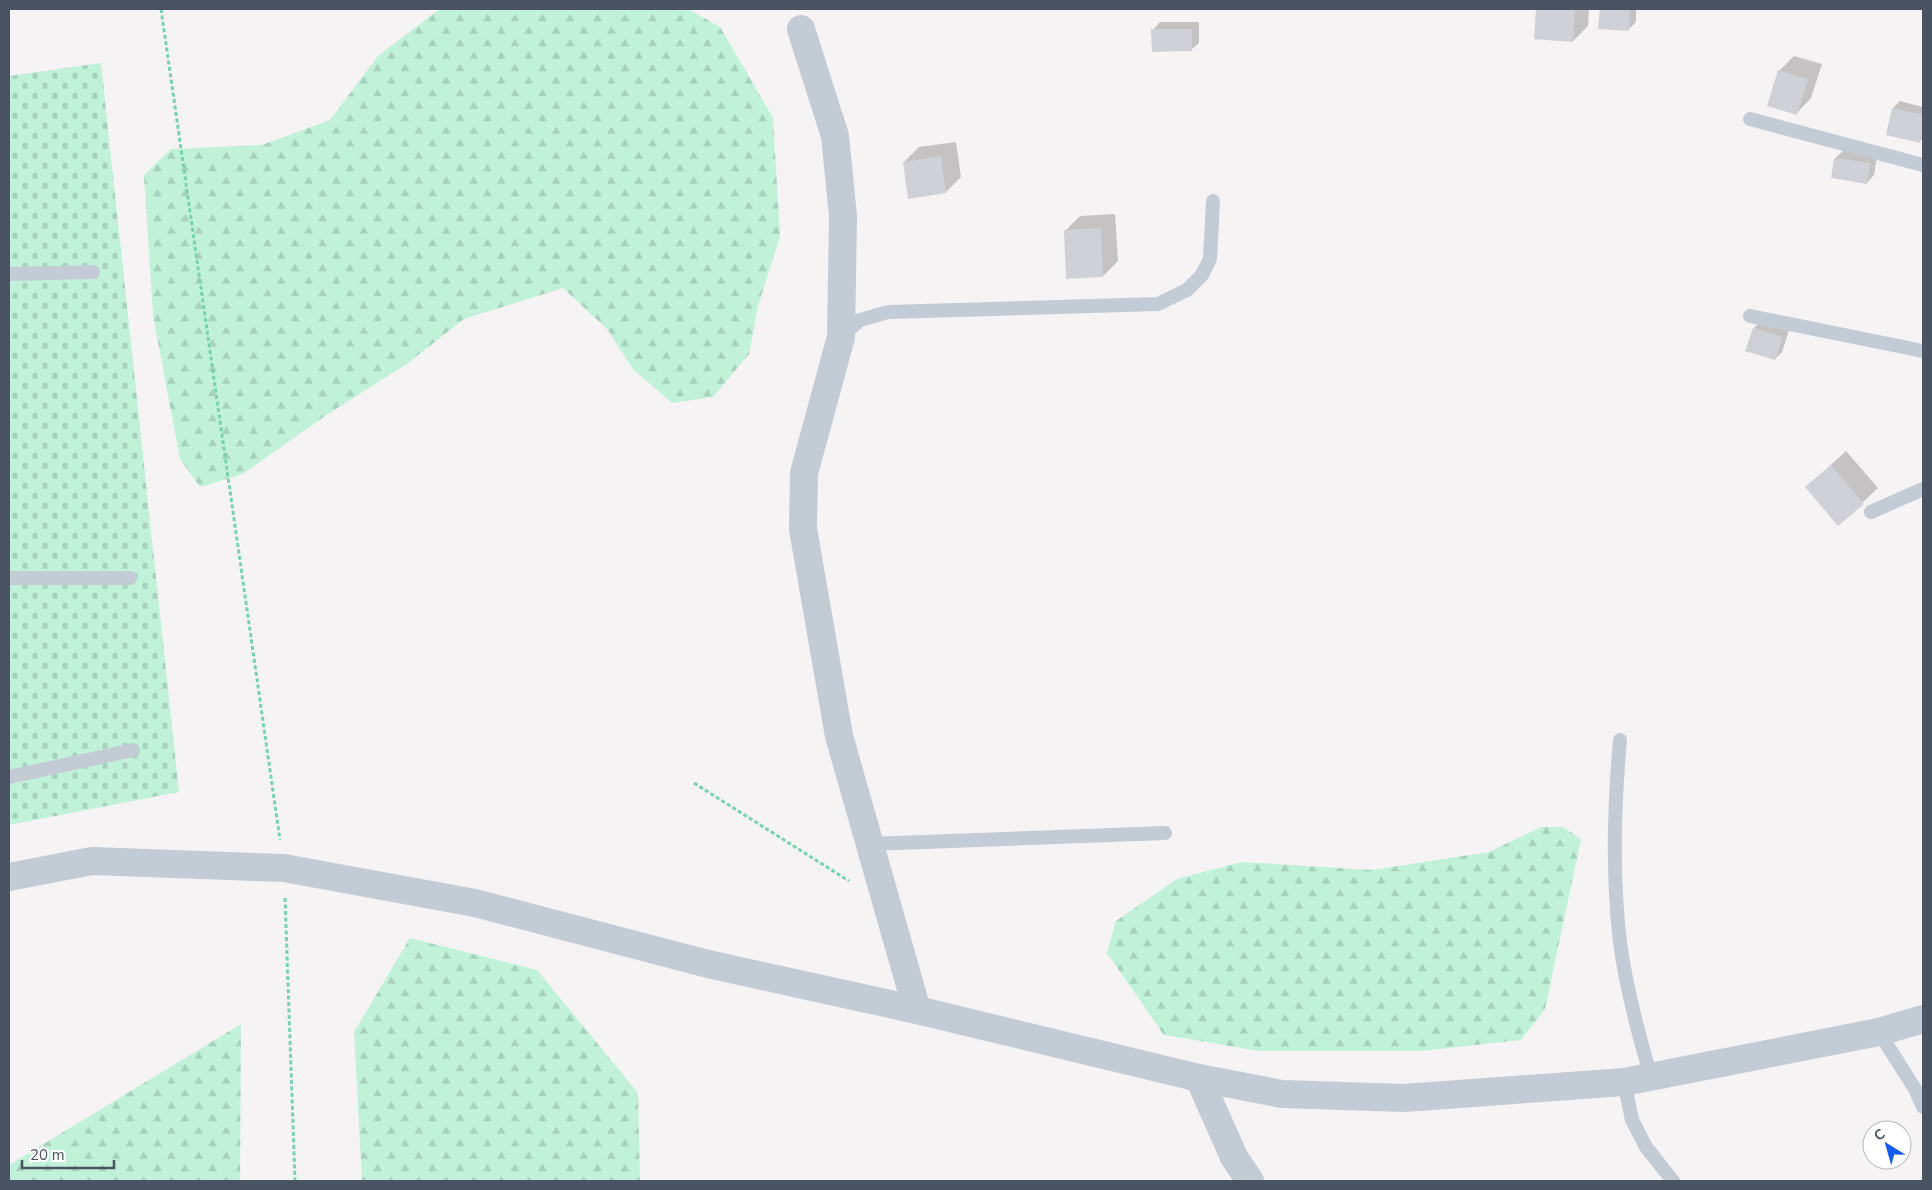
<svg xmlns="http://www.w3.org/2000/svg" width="1932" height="1190" font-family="'Nunito Sans',sans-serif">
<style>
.forest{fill:url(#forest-firs)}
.cemetery{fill:url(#cemetery-stones)}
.shadow{fill:#0003}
.building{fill:#cfd1d7}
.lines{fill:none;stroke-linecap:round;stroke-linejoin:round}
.path{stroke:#77d2af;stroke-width:3;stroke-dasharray:4 2.5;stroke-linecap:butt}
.service{stroke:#c3cbd4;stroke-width:14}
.minor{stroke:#c3cbd4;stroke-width:28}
.tertiary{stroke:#c3cbd4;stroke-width:28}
</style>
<defs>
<pattern id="forest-firs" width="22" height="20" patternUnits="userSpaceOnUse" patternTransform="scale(1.25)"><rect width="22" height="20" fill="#c1f2d9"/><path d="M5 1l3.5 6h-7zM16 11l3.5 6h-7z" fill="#a7d1bd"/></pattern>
<pattern id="cemetery-stones" width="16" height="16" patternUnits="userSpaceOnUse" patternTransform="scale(1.25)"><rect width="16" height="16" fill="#c1f2d9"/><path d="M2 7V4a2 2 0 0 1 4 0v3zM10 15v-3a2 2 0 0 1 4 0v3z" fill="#a7d1bd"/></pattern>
</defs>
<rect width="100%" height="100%" fill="#f5f3f3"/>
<path class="forest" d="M444,9H688L720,27L773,118L780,236L758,306L749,354L713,397L672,403L633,369L607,329L563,288L464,319L408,363L325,416L243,474L200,487L180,459L153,315L144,175L171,149L262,145L330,120L378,56L437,11Z
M1541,827H1563L1581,839L1545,1009L1521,1040L1421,1051H1259L1164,1035L1107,953L1116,921L1177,879L1242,862L1372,870L1489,852Z
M410,938L537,970L638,1093L640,1181H362L354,1032Z
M241,1024L240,1181H9V1165Z"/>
<path class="cemetery" d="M101,63L179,792L9,825V76Z"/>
<path class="shadow" d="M1537,9H1589L1588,26L1573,41L1535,38Z
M1601,9H1636V22L1628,30L1600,28Z
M1160,22H1199V43L1191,50L1153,30Z
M1794,56L1822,64L1811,98L1797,113L1779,71Z
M1900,101L1923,107V138L1920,141L1893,108Z
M956,142L961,177L946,192L904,162L919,147Z
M1843,151L1877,156L1874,175L1867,183L1835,158Z
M1115,214L1118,261L1103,276L1065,231L1080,216Z
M1761,321L1789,330L1782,352L1775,359L1754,328Z
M1846,451L1878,488L1839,524L1807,487Z"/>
<path class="building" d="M1536,9H1575L1573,42L1534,39Z
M1600,9H1630L1629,31L1598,29Z
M1151,29H1192V51L1152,52Z
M1778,70L1808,79L1797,115L1767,106Z
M1892,108L1923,115V129L1920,143L1886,135Z
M941,156L946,193L908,199L903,162Z
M1834,158L1870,163L1867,184L1831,178Z
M1101,228L1103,277L1066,279L1064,230Z
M1753,328L1783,337L1775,360L1745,351Z
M1831,465L1864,504L1838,526L1805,487Z"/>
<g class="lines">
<path class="path" d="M161,9L280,840
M694,783L849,881
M285,898L295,1181"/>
<path class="service" d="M1750,119L1923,165
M9,274L93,272
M1750,316L1923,351
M842,336L860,320L888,312L1158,304L1187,290L1202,275L1210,259L1213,201
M1871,512L1923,489
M9,578H130
M1620,740C1614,807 1612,875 1620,942C1626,988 1638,1033 1651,1077
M9,777L133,750
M870,844L1165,833
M1879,1032L1915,1089L1923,1107
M1624,1082L1632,1120L1646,1147L1673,1181"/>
<path class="minor" d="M801,29L835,136L843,216L841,337L804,473L803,529L839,736L917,1010
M1199,1078L1234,1157L1250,1181"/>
<path class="tertiary" d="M9,877L92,861L284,868L475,903L708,964L917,1010L1199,1078L1282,1094L1404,1098L1624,1082L1879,1032L1923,1019"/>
</g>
<rect width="1932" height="1190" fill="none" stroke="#495361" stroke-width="20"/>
<g transform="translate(1887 1145) rotate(323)"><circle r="24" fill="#ffffff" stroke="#b6bac0"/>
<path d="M0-4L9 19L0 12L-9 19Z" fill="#145cee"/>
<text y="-8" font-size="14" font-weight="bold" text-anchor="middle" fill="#495361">С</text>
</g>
<path d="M22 1160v8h92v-8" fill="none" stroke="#495361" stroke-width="2.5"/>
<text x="30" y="1160" font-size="15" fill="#495361" stroke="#ffffff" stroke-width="4" paint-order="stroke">20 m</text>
</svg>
